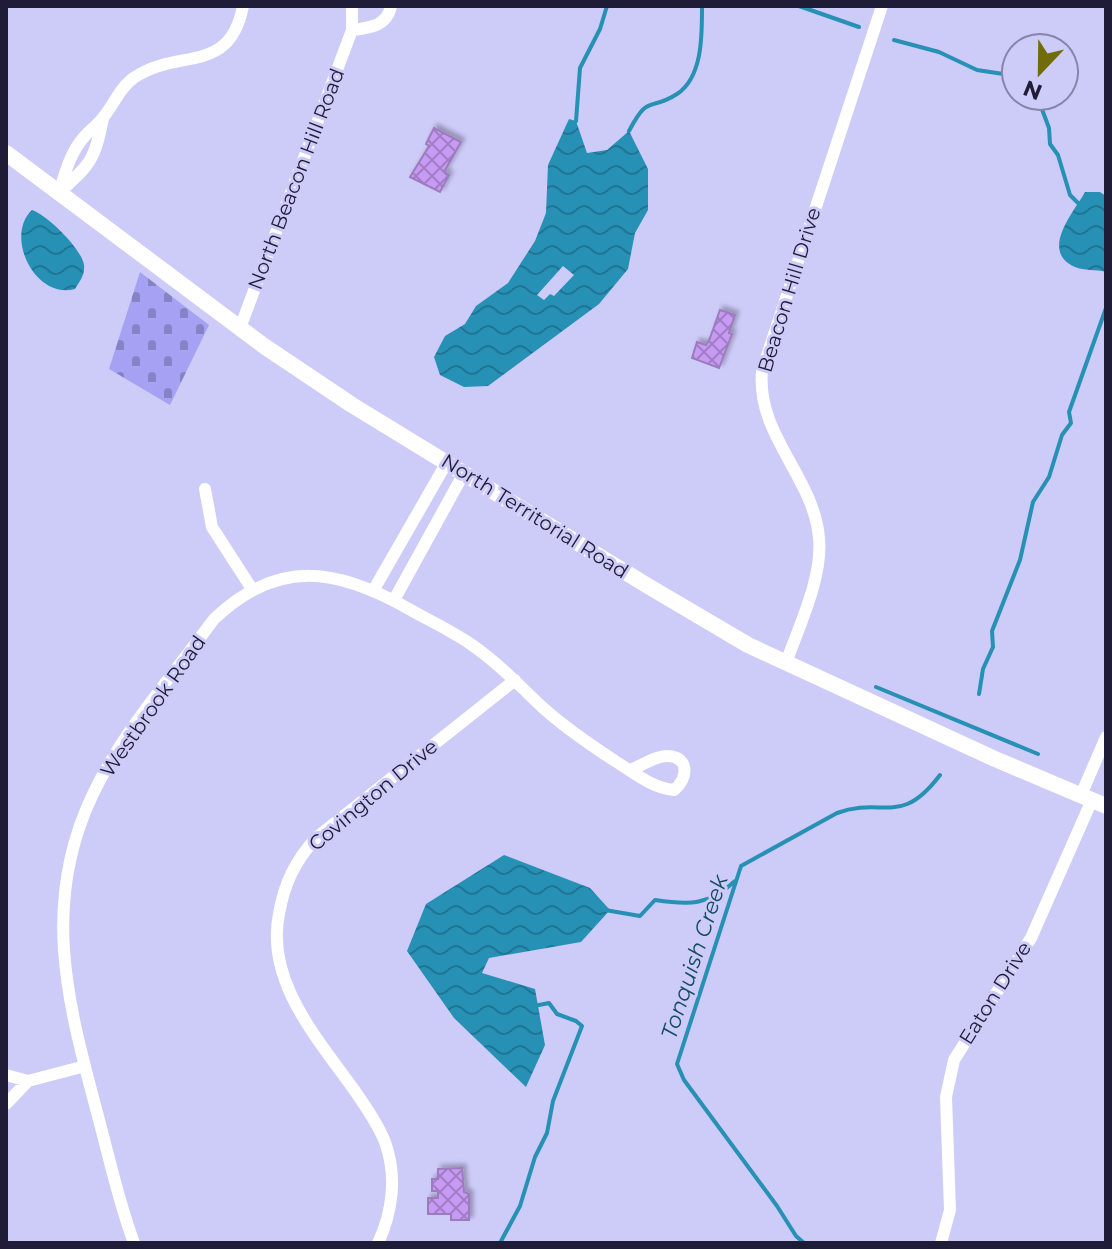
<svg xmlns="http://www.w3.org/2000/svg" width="1112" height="1249" font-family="Montserrat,sans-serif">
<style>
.cemetery{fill:url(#cemetery-stones)}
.water{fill:url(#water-waves);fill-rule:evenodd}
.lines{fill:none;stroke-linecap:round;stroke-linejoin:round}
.stream{stroke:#2690b5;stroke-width:4}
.building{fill:url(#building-cross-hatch);stroke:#9d7cbe;stroke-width:2;filter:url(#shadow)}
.minor{stroke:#fff;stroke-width:12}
.major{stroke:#fff;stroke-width:16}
.labels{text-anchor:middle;stroke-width:6;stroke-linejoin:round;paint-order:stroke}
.street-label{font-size:20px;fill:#1f1c37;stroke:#cdcbf8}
.water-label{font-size:22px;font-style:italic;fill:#144c60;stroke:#cdcbf8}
</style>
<defs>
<pattern id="cemetery-stones" width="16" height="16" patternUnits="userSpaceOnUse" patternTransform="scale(2)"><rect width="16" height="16" fill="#a7a1f3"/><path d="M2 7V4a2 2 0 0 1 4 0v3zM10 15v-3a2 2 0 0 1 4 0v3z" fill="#8782c6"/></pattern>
<pattern id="water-waves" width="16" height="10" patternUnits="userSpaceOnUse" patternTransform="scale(2)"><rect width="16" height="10" fill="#2690b5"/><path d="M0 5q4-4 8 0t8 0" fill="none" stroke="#207594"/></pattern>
<pattern id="building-cross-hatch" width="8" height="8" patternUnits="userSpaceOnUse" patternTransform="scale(2)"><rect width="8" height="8" fill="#c79af4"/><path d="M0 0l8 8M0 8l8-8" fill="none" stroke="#a17dc6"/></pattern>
<filter id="shadow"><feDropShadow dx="3.5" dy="-3.5" stdDeviation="2" flood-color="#0004"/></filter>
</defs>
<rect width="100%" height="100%" fill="#cdcbf8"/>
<path class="cemetery" d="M140,272L209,325L170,405L109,369Z"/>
<path class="water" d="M569,119L576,121L587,153L607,150L629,131L648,169V210L635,233L628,269L599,304L488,386L464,387L440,375L434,357L445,336L465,324L476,306L508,283L535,241L546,213L548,165ZM563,266L574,275L554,296L550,294L544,300L537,295Z
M1085,192H1100L1106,196V272C1096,269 1084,271 1075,267C1039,251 1074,212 1085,192Z
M32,210C47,215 82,249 84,265C85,275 80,281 75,289C35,300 4,236 32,210Z
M504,855L590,888L610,910L581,942L489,958L482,973L535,989L545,1045L526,1087L454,1018L407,951L426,904Z"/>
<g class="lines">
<path class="stream" d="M799,6L859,27
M894,40L939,52L977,70L1010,75L1016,79
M1037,96L1049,128L1050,144L1058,155L1070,195L1082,207
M576,121L580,68L600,29L607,6
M629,131C649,93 649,112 677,94C703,77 702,34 702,6
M876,687L1038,754
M979,694L983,669L993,647L992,631L1020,560L1033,502L1049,477L1062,435L1071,423L1069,412L1106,308
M605,910L640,916L655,900C689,905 708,906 735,881
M500,1243L520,1206L535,1157L547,1133L553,1101L582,1026L576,1021L557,1014L549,1003L534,1006
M804,1243L796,1236L777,1206L684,1080L677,1064L741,866L837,813C883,796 900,828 940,775"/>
</g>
<path class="building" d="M434,128L461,142L444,172L449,175L440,192L410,177L429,146L426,144Z
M720,310L735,315L729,333L732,334L719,368L692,358L697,342L706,345L710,338Z
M462,1168L464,1192L469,1194V1220H451V1214H428V1198H438V1191H432V1179H438V1169Z"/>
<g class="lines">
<path class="minor" d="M352,30C370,28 387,26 391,6
M60,192C91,164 95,159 103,118
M59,193C65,173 70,153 84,137C90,130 99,124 105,115C115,102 121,86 135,77C179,48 230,75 243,6
M240,328L352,30V6
M205,489L212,527L252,589
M373,591L447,462
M394,600L464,473
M786,663C799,626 823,577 819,538C814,477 756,435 762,371L882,6
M1081,795L1106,737
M6,1075L28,1081
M6,1104L28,1081L85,1066
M134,1243C119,1203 110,1161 99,1120C69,1007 39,906 93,794C123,731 173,675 214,619C278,558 337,568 409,609C430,621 452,631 472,645C498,663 519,685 541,706C564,727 589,744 615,761C633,772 652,788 674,790C688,779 690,757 668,756C657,755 641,766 630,770
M378,1243C393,1211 397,1175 385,1142C378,1124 367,1109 357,1094C320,1041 265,983 279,914C284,884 295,861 316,838L515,680
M941,1243L950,1210L946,1097L954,1060L1031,938L1092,800"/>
<path class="major" d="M6,153L264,346L352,405L648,586L748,645L995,759L1106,806"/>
</g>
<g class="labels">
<g class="street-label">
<text transform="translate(296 179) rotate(-69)" y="7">North Beacon Hill Road</text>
<text transform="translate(789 290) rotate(-73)" y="7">Beacon Hill Drive</text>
<text transform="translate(535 516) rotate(32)" y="7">North Territorial Road</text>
<text transform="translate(153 706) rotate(-55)" y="7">Westbrook Road</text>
<text transform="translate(373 795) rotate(-40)" y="7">Covington Drive</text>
<text transform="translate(995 993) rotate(-58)" y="7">Eaton Drive</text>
</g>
<g class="water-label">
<text transform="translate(694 957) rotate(-72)" y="8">Tonquish Creek</text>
</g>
</g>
<rect width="1112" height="1249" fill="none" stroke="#1f1c37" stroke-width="16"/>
<g transform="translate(1040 72) rotate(202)"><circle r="38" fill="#cdcbf8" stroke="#8785ab" stroke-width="2"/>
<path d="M0-6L14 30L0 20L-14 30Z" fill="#716c09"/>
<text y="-12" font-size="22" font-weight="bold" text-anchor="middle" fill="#1f1c37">N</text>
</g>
</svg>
